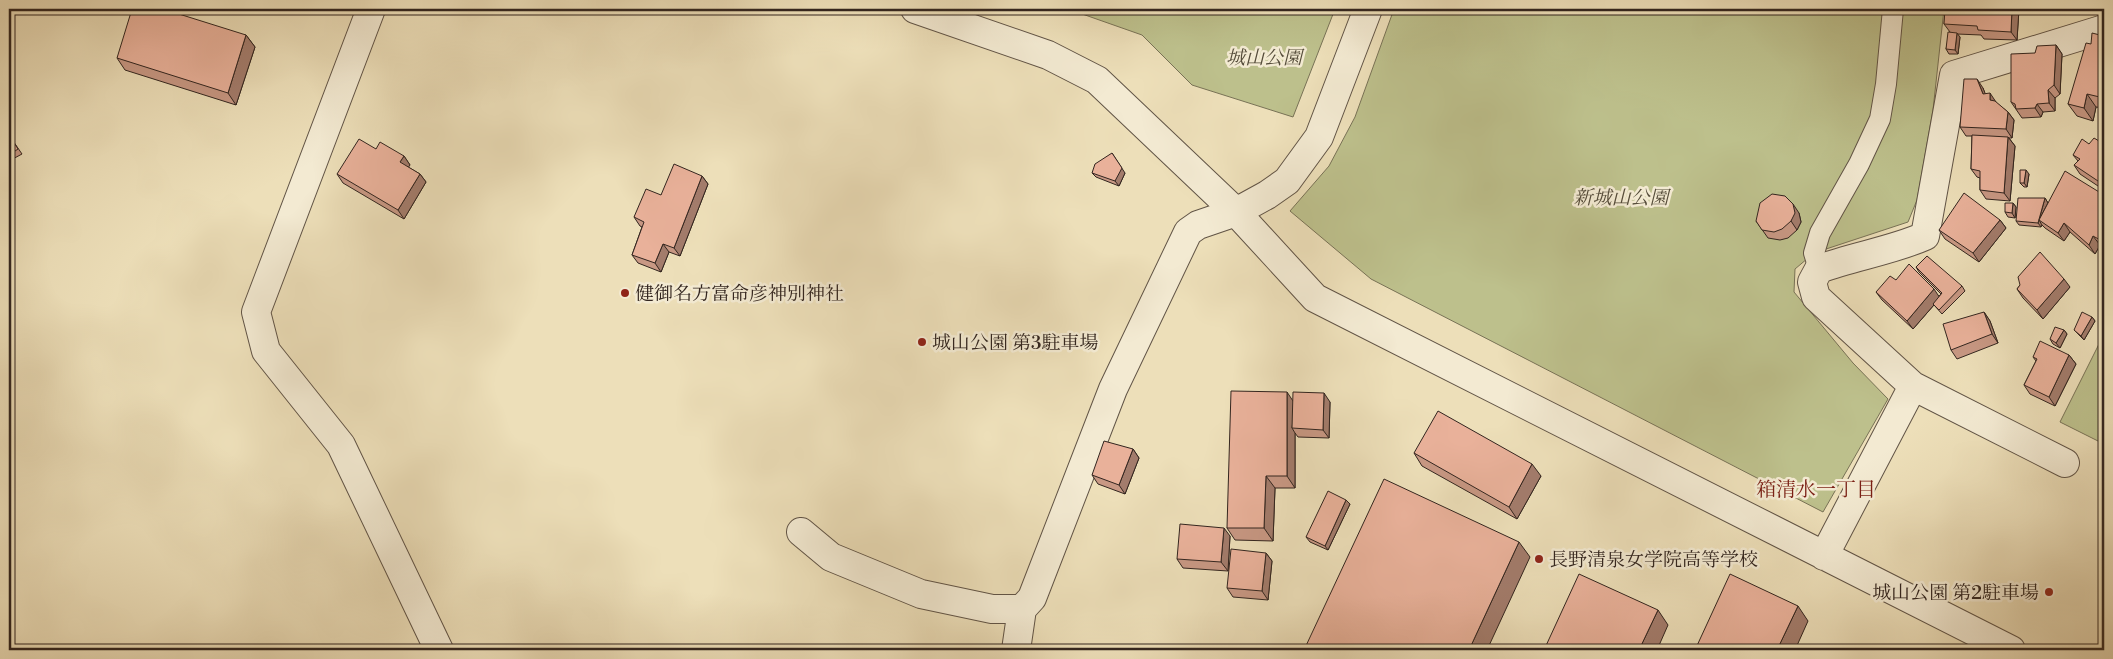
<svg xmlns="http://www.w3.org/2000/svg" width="2113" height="659" font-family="'Libre Bodoni','Noto Serif JP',serif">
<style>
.green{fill:#bdc08c;stroke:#787256}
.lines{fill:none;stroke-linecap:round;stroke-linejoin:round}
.pedestrian-casing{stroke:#615446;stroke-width:22}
.minor-casing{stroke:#615446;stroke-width:30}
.tertiary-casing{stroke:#615446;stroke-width:30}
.pedestrian{stroke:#f3ead2;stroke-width:20}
.minor{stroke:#f3ead2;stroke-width:28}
.tertiary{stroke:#f3ead2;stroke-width:28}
.wall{fill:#c89884;stroke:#32251f}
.shaded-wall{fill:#a37c6c;stroke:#32251f}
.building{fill:#e9b19a;stroke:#32251f}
.poi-dot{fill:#8f2418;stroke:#f3ead2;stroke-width:2}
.labels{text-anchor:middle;stroke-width:5;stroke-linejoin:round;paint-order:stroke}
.park-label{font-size:19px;font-style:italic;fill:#554c3a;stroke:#f3ead2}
.poi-label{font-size:19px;fill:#32251f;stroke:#f3ead2;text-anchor:start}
.neighbourhood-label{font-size:20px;fill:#7a1f14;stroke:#f3ead2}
</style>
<rect width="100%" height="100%" fill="#eddfb9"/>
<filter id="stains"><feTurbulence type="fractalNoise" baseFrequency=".004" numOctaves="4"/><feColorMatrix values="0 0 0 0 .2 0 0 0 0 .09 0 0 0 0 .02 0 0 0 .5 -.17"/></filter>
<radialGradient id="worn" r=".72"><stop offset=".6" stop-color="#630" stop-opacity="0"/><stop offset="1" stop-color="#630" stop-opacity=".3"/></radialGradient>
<path class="green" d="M1068,9H1335L1293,117L1192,85L1142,35Z
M1394,9H1944L1933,110L1917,200L1908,222L1814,253L1795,269L1794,292L1853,363L1888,399L1823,512L1371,279L1290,211L1329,166L1355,117Z
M2104,334V444L2060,422Z"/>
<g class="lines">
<defs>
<path id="pedestrian" d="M1819,269L1814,253L1820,233L1859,164L1880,119L1886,84L1893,9"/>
<path id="minor" d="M1913,386L2065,463
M801,532L831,557L921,594L992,609H1022L1032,598L1113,389L1188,232L1198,225L1236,212L1315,298L2011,650
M1824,556L1913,386L1816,297L1812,282L1819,269C1854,256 1891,251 1925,236L1954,75L2104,29
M1016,650L1022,609"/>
<path id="tertiary" d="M371,9L256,312L266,351L341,445L439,650
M915,9L1048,55L1097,80L1236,212L1267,195L1287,181L1319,137L1368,9"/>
</defs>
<use href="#pedestrian" class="pedestrian-casing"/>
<use href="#minor" class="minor-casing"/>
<use href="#tertiary" class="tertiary-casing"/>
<use href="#pedestrian" class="pedestrian"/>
<use href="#minor" class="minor"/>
<use href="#tertiary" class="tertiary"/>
</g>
<path class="wall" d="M1945,9H2019L2017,40L1984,39L1981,35L1957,34L1960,37L1958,54H1949L1946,49L1950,32L1944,24Z
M246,35L255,47L236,105L125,70L117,58Z
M2104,36V108L2096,107L2093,121L2077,116L2068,104Z
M2056,45L2062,54L2060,94L2055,98V111L2043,112L2041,117L2022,118L2011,102L2035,53Z
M1983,88L1985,94L2008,112L2014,120L2012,138H2009L2015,146L2010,201L1986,199L1980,190V178L1977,177L1971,169L1972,136H1966L1960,127Z
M9,135L22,154L9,161Z
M2104,144V190L2080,174L2074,165L2078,161L2073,155Z
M376,149L404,156L410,165L408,167L420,174L426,182L404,219L343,183L337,174Z
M1092,173H1125L1119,186L1096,177Z
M2029,174L2027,187H2024L2020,183Z
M702,176L708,184L680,256L669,252L661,272L638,263L632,255L642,227L640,226L634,217L661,195Z
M2104,195V248L2100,245L2095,254L2070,232L2064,241L2045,228L2042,225L2041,227L2019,225L2016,221L2045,198L2048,203Z
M2013,203L2016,207L2015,218L2008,217L2005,212Z
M1799,213L1801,222L1797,230L1788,238L1780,240L1768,238L1756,221Z
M2000,220L2006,228L1979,262L1945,239L1939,230Z
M1916,267L1962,286L1965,291L1942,314L1934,305L1913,329L1882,300L1876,292L1896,280L1939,296L1941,294L1919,272Z
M2020,285L2070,287L2043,319L2023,298L2017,289Z
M1984,312L1990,321L1998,343L1957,359L1951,350Z
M2092,317L2095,321L2084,340L2074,330Z
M2064,330L2067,334L2060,348L2053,344L2050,339Z
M2069,355L2076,364L2055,406L2030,394L2024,385L2036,361L2033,357Z
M1292,401L1330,402L1329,438L1298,437L1295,433V488H1275L1273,541L1235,540L1227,528Z
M1133,449L1139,458L1125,494L1098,484L1092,475Z
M1414,453L1541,476L1517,519L1422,466Z
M1350,504L1328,550L1310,542L1306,537Z
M1230,536L1228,571L1183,568L1177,559Z
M1266,553L1272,561L1268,600L1233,597L1227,588Z"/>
<path class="shaded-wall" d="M2012,9H2019L2017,40L2011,32Z
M1957,33L1960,37L1958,54L1955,50Z
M246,35L255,47L236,105L228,93Z
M2056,45L2062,54L2060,94L2054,85Z
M1977,79L1983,88L1989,103L1983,94Z
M2048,90L2055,98V111L2049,103Z
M1990,93L1996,102L1990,100Z
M2087,94L2096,107L2093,121L2084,108Z
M2037,104L2043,112L2041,117L2035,108Z
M2008,112L2014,120L2012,138L2006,129Z
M2008,137L2015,146L2010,201L2004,193Z
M1112,153L1125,173L1119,186L1115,181Z
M404,156L410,165L406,171L400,162Z
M2026,170L2029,174L2027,187L2024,183Z
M420,174L426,182L404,219L398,210Z
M702,176L708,184L680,256L674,248Z
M2045,198L2048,203L2039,220Z
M2013,203L2016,207L2015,218L2012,213Z
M1793,204L1799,213L1801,222L1797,230L1791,221Z
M2000,220L2006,228L1979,262L1973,253Z
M2039,220L2042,225L2041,227L2038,223Z
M2064,223L2070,232L2064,241L2058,233Z
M2093,236L2100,245L2095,254L2089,245Z
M663,244L669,252L661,272L655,263Z
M2064,279L2070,287L2043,319L2037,310Z
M1934,289L1940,298L1913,329L1907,321Z
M1984,312L1990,321L1998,343L1992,334Z
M2092,317L2095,321L2084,340L2081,336Z
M2064,330L2067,334L2060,348L2056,343Z
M2069,355L2076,364L2055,406L2049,397Z
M1287,392L1295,404L1292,428L1295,433V488L1287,476Z
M1324,393L1330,402L1329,438L1323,430Z
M1133,449L1139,458L1125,494L1119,485Z
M1532,464L1541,476L1517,519L1509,507Z
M1266,476L1275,488L1273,541L1264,528Z
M1346,500L1350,504L1328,550L1325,546Z
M1224,528L1230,536L1228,571L1221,562Z
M1519,542L1530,557L1487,650H1469Z
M1266,553L1272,561L1268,600L1262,591Z
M1798,606L1808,621L1795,650H1777Z
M1658,610L1668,625L1657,650H1639Z"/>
<path class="building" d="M132,9H163L246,35L228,93L117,58Z
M1945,9H2012L2011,32L1978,30L1977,26L1944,24Z
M1948,32L1957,33L1955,50L1946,49Z
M2092,33L2104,36V98L2087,94L2084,108L2068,104L2086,43L2091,44Z
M2056,45L2054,85L2048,90L2049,103L2037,104L2035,108L2016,109L2015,104L2011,102V54L2035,53L2037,46Z
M1964,79H1977L1983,94L1990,93V100L1995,101L2008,112L2006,129L1960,127Z
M9,135L18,149L9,155Z
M1972,135L2008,137L2004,193L1980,190V171L1971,169Z
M2094,138L2104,144V185L2074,165L2080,159L2073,155L2082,139L2089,144Z
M359,139L376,149L380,142L404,156L400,162L420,174L398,210L337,174Z
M1112,153L1122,168L1115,181L1092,173L1095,164Z
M674,164L702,176L674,248L663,244L655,263L632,255L644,222L634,217L646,189L661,195Z
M2020,170H2026L2024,183H2020Z
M2065,171L2104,195V242L2093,236L2089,245L2064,223L2058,233L2039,220Z
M1964,193L2000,220L1973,253L1939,230Z
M1772,194L1785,196L1793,204L1795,213L1791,221L1782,229L1774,232L1762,230L1756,221L1760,203Z
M2018,198H2045L2038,223L2016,221Z
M2005,203H2013L2012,213L2005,212Z
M2040,252L2064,279L2037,310L2017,289L2020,285L2018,277Z
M1927,256L1962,286L1939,310L1933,304L1942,293L1916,267Z
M1909,264L1934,289L1907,321L1876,292L1890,276L1896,280Z
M1984,312L1992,334L1951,350L1943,324Z
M2082,312L2092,317L2081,336L2074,330Z
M2055,327L2064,330L2056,343L2050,339Z
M2040,341L2069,355L2049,397L2024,385L2037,359L2033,357Z
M1231,391L1287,392V476H1266L1264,528H1227Z
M1293,392L1324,393L1323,430L1292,428Z
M1438,411L1532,464L1509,507L1414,453Z
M1104,441L1133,449L1119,485L1092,475Z
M1384,479L1519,542L1469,650H1304Z
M1328,491L1346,500L1325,546L1306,537Z
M1180,524L1224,528L1221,562L1177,559Z
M1231,549L1266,553L1262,591L1227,588Z
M1579,574L1658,610L1639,650H1544Z
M1730,574L1798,606L1777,650H1695Z"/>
<g class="poi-dot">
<circle cx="625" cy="293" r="5"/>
<circle cx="922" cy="342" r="5"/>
<circle cx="1539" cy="559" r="5"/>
<circle cx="2049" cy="592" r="5"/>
</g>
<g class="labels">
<g class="park-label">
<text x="1264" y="64">城山公園</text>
<text x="1621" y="204">新城山公園</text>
</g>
<g class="poi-label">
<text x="635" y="300">健御名方富命彦神別神社</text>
<text x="932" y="349">城山公園 第3駐車場</text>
<text x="1549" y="566">長野清泉女学院高等学校</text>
<text x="2039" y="599" text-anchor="end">城山公園 第2駐車場</text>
</g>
<g class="neighbourhood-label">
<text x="1816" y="496">箱清水一丁目</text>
</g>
</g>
<rect width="2113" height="659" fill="none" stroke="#eddfb9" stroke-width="30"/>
<rect x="10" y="10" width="2093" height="639" fill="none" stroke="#32251f" stroke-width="2.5"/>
<rect x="15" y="15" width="2083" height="629" fill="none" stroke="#32251f"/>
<rect width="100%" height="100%" filter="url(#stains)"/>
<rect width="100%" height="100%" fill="url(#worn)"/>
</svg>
